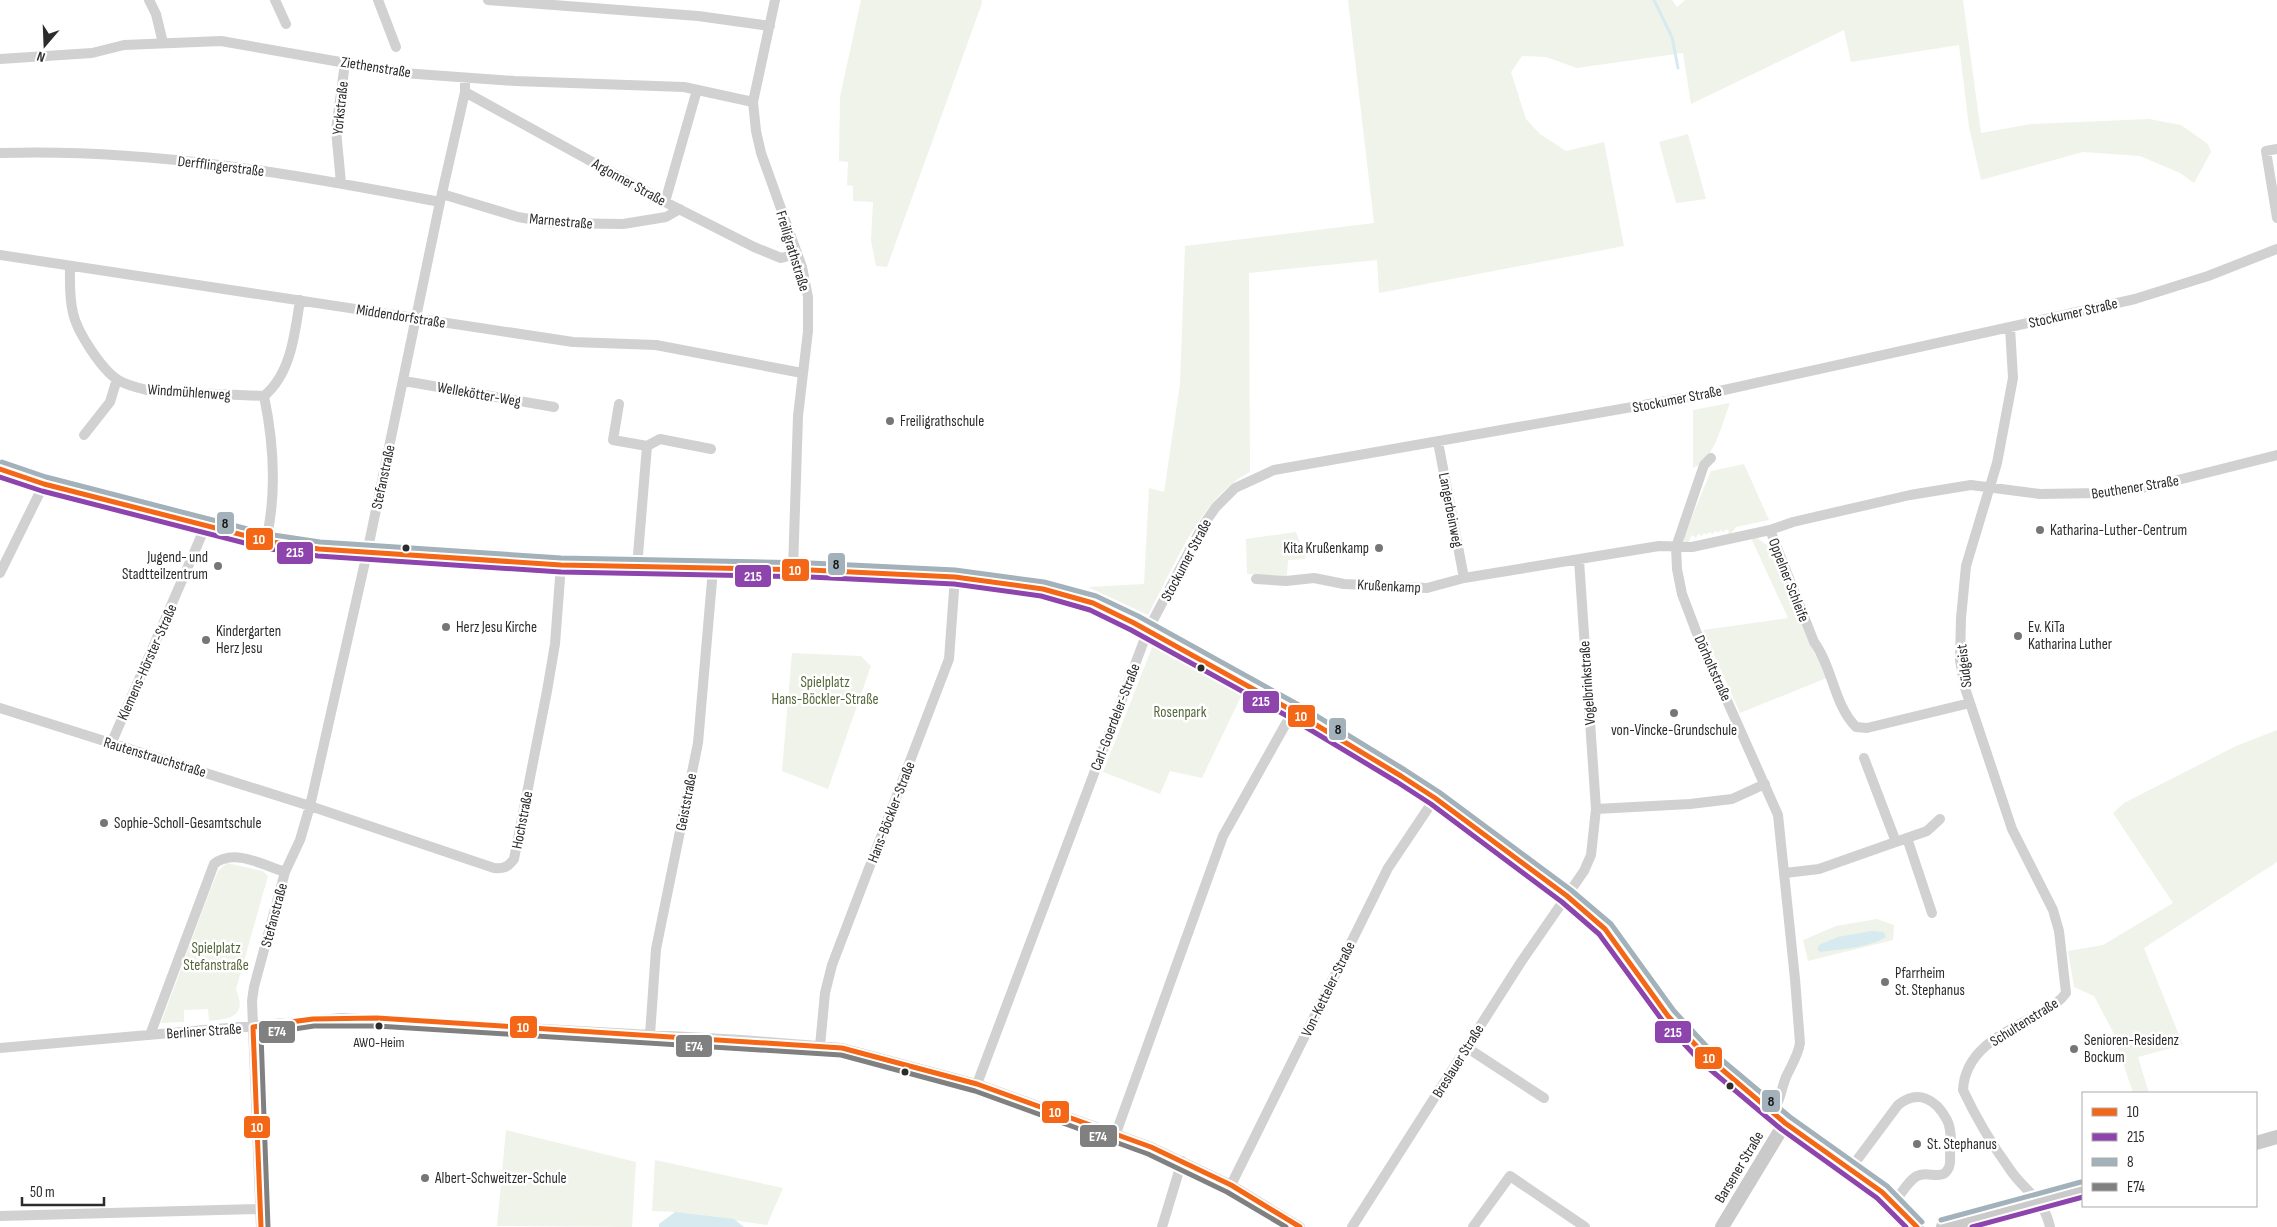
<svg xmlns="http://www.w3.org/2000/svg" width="2277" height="1227" font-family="'Sofia Sans Condensed',sans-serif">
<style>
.green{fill:#f0f3ea}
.water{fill:#d6eaf0}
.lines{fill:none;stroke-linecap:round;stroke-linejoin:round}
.stream{stroke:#d6eaf0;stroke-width:3}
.street{stroke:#d1d1d1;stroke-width:10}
.secondary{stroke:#cacaca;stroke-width:14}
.bus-1-casing{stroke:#fff;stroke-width:9}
.bus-2-casing{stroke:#fff;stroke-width:9}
.bus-3-casing{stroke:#fff;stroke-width:9}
.bus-4-casing{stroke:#fff;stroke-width:9}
.bus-1{stroke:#f36717;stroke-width:5}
.bus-2{stroke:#8e44ad;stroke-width:5}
.bus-3{stroke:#a2b1ba;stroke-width:5}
.bus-4{stroke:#808080;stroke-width:5}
.poi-dot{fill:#767676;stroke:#fff;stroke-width:2}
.bus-dot{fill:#2c2c2c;stroke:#fff;stroke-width:2}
.labels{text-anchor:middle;stroke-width:5;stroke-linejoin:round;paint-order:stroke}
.bus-label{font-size:14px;fill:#2c2c2c;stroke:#fff}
.street-label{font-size:15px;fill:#2c2c2c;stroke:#fff}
.poi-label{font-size:15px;fill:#2c2c2c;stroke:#fff;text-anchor:start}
.park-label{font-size:15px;fill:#55673a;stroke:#fff}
.line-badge{stroke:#fff;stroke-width:2}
.badge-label{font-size:14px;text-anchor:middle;font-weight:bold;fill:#fff}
.pale-badge-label{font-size:14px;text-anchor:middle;font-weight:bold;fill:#111}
</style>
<rect width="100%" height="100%" fill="#fff"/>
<path class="green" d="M861,0H982V3L887,267L876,266L871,240L873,202L853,201V186L847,185L848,162L839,161L840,97Z
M1348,0H1672L1677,7L1685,0H1963L1981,133L2031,124L2149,119L2181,125L2208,144L2211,152L2194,183L2180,173L2140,156L2083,152L1981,180L1969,127L1959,45L1851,62L1844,30L1691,104L1683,53L1577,68L1546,57L1522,56L1511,72L1526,119L1540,134L1566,151L1604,142L1624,246L1379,293L1377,260L1249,273L1250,472C1201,496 1173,569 1148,615L1088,587L1144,584L1149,488L1164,492L1180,384L1185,246L1374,223Z
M1688,134L1706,199L1676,203L1659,142Z
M1730,403C1722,423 1715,459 1693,468V410Z
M1744,464L1769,520L1736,527L1730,535L1726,537L1729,531L1726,529L1724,532L1720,530L1719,533L1715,531L1713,534L1709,532L1707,535L1704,533L1702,536L1698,534L1696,538L1692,535L1687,544L1683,538L1711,471Z
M1296,532L1306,559L1288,560L1287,576L1247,574L1246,539Z
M1751,538H1757L1767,545L1815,655L1821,659L1829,677L1740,713L1703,630L1788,618Z
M1155,640L1245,688L1202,778L1170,771L1160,794L1103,772Z
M792,653L861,656L871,666L828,789L782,771Z
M2277,730V862L2144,948L2183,1045L2138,1057L2149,1093H2133L2113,1032L2094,996L2074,987L2068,951L2103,945L2173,903L2113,813L2124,803L2236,746Z
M227,863L263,871L268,876L236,989C247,1016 232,1019 209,1021L208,1009L184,1010V1022L161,1023L209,893L218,871Z
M1877,919L1894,925L1893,940L1808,961L1803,940L1836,926Z
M506,1130L636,1162L632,1227L497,1226Z
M655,1160L783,1188L767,1225L675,1212L652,1211Z"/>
<path class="water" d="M1871,931L1884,932L1886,937C1868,948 1841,949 1820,952L1817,949L1819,945L1838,937Z
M675,1212L734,1219L744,1227H659V1224Z"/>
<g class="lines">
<path class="stream" d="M1654,0L1672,37L1678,68"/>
<path class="street" d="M149,0L156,14L163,43
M275,0L286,24
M378,0L396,47
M488,0L698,16L770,26
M775,0L753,102L756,131L761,153L802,267L808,297V331L798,416L793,570
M0,59L92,53L124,45L221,41L403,73L515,81L684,87L753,102
M465,92L665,202L754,247L781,258L797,254
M2277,149L2266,151L2277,218
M0,153C148,148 295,174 440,202
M341,183L336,130L345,63
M442,194L518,217L553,223L623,224L666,217L680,209
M665,202L697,90
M0,255L573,342L656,345L802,373
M70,266C70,282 69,297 73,313C77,332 102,370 118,380C128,386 139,388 151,391L264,396C291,374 295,333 300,300
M2010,327L2013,378L1997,463L1966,566L1961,618L1960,660L1965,688L2012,829L2053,910L2059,931L2066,993C2059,1003 2049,1008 2039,1014C2007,1031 1965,1048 1963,1090C1976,1118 1993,1146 2011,1171C2027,1194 2043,1197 2050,1227
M404,381L554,407
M264,396C274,444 277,493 266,541
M619,404L613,440L647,446
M84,435L110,402L117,379
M1438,442L1464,578
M1711,458L1704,465L1676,547L1677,569L1682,594L1696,631L1778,815L1795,979L1800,1043C1798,1056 1791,1066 1786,1077C1781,1089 1781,1101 1772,1111
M637,567L647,446L660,439L711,449
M0,573L44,484
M1256,579L1286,581L1314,578L1344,584L1427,588L1464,578L1659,546L1692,547L1770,530
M1970,703L1867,728L1856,727C1834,705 1833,668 1814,642L1770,530L1793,522L1910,495L1971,485L2040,494L2102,493L2154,486L2277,455
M0,708L310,806L494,868C504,869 508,867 514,859L547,691L555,644L561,565
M111,744L206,525
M1864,758L1896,842
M1596,809L1690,804L1732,799L1765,784
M1907,838L1932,913
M1785,873L1819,869L1907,838L1927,831L1940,819
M150,1035L214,864C234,848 263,865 285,872
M650,1035L656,949L698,743L713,569
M820,1046L825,993L832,965L949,659L955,577
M1466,1047L1544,1098
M0,1048L342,1018L742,1040L842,1048L977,1084L1151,1147L1231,1185L1300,1227
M977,1084L1148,630L1202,527L1216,507L1235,488L1274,470L1706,394L2010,327L2135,299L2208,276L2277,249
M1116,1133L1223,836L1293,711
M1851,1168L1898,1105C1918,1089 1936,1099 1947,1120C1952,1130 1951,1143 1950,1154C1950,1159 1951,1165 1948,1169C1943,1180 1929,1172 1920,1175C1910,1177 1901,1195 1894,1202
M1231,1185L1388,868L1435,798
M0,1216L260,1209
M261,1227L252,1001L254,987L285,872L300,840L310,806L367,553L440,202L465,92V78
M1162,1227L1182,1161
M1352,1227L1521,962L1584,871L1591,855L1596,809L1579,560
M1473,1227L1510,1176L1585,1227"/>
<path class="secondary" d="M0,469L44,484L266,541L319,549L561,565L810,570L955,577L1043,589L1093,603L1134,623L1293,711L1401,776L1435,798L1567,896L1605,929L1668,1016L1705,1055L1785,1123L1882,1192L1917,1227
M2256,1143L2277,1137
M1722,1227L1785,1123
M1943,1227L2083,1189"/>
<defs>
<path id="bus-1" d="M0,469L44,484L266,541L319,549L561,565L810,570L955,577L1043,589L1093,603L1134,623L1293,711L1401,776L1435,798L1567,896L1605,929L1668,1016L1705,1055L1785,1123L1882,1192L1917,1227
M253,1027L313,1019L377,1018L842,1048L977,1084L1151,1147L1231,1185L1300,1227
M253,1027L261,1227"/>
<path id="bus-2" d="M0,477L42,491L264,548L318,556L561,572L810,577L954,584L1041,596L1090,610L1131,630L1289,717L1397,782L1431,804L1562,902L1599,934L1662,1020L1700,1061L1781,1129L1877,1198L1906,1227
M1972,1227L2083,1197"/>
<path id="bus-3" d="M2,462L46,477L267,534L320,542L561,558L810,563L955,570L1044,582L1096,596L1138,616L1297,704L1405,770L1439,792L1571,890L1611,924L1674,1011L1710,1050L1790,1117L1887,1186L1922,1222
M1941,1220L2081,1182"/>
<path id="bus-4" d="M268,1227L261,1034L314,1026H377L841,1055L975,1091L1148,1154L1227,1192L1286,1227"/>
</defs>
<use href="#bus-1" class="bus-1-casing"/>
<use href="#bus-2" class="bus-2-casing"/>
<use href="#bus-3" class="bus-3-casing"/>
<use href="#bus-4" class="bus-4-casing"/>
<use href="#bus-1" class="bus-1"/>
<use href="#bus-2" class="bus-2"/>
<use href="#bus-3" class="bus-3"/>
<use href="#bus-4" class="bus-4"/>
</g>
<g class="poi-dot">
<circle cx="890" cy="421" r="5"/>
<circle cx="2040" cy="530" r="5"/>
<circle cx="1379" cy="548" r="5"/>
<circle cx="218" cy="566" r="5"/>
<circle cx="446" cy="627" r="5"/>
<circle cx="2018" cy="636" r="5"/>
<circle cx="206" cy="640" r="5"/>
<circle cx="1674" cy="713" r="5"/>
<circle cx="104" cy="823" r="5"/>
<circle cx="1885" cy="982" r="5"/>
<circle cx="2074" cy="1049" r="5"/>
<circle cx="1917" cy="1144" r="5"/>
<circle cx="425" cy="1178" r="5"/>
</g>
<g class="bus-dot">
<circle cx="406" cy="548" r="4.5"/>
<circle cx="1201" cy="668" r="4.5"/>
<circle cx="379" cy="1026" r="4.5"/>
<circle cx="905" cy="1072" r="4.5"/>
<circle cx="1730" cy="1086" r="4.5"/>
</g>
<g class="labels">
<g class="bus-label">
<text x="379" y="1047">AWO-Heim</text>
</g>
<g class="street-label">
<text transform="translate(376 67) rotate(9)" y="5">Ziethenstraße</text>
<text transform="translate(340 108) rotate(-84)" y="5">Yorkstraße</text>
<text transform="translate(221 166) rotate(7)" y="5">Derfflingerstraße</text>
<text transform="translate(629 182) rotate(29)" y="5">Argonner Straße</text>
<text transform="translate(561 221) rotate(5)" y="5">Marnestraße</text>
<text transform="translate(793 251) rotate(73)" y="5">Freiligrathstraße</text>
<text transform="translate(2073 313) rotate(-13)" y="5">Stockumer Straße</text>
<text transform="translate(401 316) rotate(9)" y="5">Middendorfstraße</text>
<text transform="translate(189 392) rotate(4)" y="5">Windmühlenweg</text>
<text transform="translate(479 394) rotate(10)" y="5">Wellekötter-Weg</text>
<text transform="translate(1677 399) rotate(-11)" y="5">Stockumer Straße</text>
<text transform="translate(383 477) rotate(-78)" y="5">Stefanstraße</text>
<text transform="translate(2135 487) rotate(-9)" y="5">Beuthener Straße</text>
<text transform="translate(1451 510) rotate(79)" y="5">Langerbeinweg</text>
<text transform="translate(1186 560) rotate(-62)" y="5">Stockumer Straße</text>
<text transform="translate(1789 580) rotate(69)" y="5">Oppelner Schleife</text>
<text transform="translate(1389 586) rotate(3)" y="5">Krußenkamp</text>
<text transform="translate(147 662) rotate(-66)" y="5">Klemens-Hörster-Straße</text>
<text transform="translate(1964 666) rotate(-97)" y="5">Südgeist</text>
<text transform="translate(1713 668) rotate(66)" y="5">Dörholtstraße</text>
<text transform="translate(1587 683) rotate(-94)" y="5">Vogelbrinkstraße</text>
<text transform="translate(1115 717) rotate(-69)" y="5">Carl-Goerdeler-Straße</text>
<text transform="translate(155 757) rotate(17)" y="5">Rautenstrauchstraße</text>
<text transform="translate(686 802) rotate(-79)" y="5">Geiststraße</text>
<text transform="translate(891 812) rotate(-69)" y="5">Hans-Böckler-Straße</text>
<text transform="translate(522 820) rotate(-79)" y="5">Hochstraße</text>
<text transform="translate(274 915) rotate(-75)" y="5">Stefanstraße</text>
<text transform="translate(1328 989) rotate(-64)" y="5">Von-Ketteler-Straße</text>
<text transform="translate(2024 1022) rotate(-32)" y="5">Schultenstraße</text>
<text transform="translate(204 1031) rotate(-4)" y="5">Berliner Straße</text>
<text transform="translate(1458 1061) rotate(-58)" y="5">Breslauer Straße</text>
<text transform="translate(1739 1167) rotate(-59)" y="5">Barsener Straße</text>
</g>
<g class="poi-label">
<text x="900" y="426">Freiligrathschule</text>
<text x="2050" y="535">Katharina-Luther-Centrum</text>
<text x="1369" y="553" text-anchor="end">Kita Krußenkamp</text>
<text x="208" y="562" text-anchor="end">Jugend- und<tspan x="208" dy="17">Stadtteilzentrum</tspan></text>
<text x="456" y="632">Herz Jesu Kirche</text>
<text x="2028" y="632">Ev. KiTa<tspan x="2028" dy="17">Katharina Luther</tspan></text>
<text x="216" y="636">Kindergarten<tspan x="216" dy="17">Herz Jesu</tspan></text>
<text x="1674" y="735" text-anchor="middle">von-Vincke-Grundschule</text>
<text x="114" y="828">Sophie-Scholl-Gesamtschule</text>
<text x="1895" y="978">Pfarrheim<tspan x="1895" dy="17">St. Stephanus</tspan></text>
<text x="2084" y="1045">Senioren-Residenz<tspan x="2084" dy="17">Bockum</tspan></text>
<text x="1927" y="1149">St. Stephanus</text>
<text x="435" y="1183">Albert-Schweitzer-Schule</text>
</g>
<g class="park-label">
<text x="825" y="687">Spielplatz<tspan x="825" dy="17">Hans-Böckler-Straße</tspan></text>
<text x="1180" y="717">Rosenpark</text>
<text x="216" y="953">Spielplatz<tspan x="216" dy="17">Stefanstraße</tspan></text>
</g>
</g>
<g class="line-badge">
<rect x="216" y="511" width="19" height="24" rx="5" fill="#a2b1ba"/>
<rect x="245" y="527" width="29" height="24" rx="5" fill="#f36717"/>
<rect x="276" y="541" width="38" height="24" rx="5" fill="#8e44ad"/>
<rect x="827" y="552" width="19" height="24" rx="5" fill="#a2b1ba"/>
<rect x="781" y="558" width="29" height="24" rx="5" fill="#f36717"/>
<rect x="734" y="564" width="38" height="24" rx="5" fill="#8e44ad"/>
<rect x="1242" y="690" width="38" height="24" rx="5" fill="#8e44ad"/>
<rect x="1287" y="704" width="29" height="24" rx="5" fill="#f36717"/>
<rect x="1328" y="717" width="19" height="24" rx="5" fill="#a2b1ba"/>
<rect x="509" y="1015" width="29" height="24" rx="5" fill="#f36717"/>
<rect x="258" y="1020" width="38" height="24" rx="5" fill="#808080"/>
<rect x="1654" y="1020" width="38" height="24" rx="5" fill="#8e44ad"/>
<rect x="675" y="1034" width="38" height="24" rx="5" fill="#808080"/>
<rect x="1694" y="1046" width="29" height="24" rx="5" fill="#f36717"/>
<rect x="1761" y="1089" width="20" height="24" rx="5" fill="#a2b1ba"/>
<rect x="1041" y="1100" width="29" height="24" rx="5" fill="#f36717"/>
<rect x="243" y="1115" width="28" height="24" rx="5" fill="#f36717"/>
<rect x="1079" y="1124" width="39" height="24" rx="5" fill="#808080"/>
</g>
<g class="badge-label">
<text x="259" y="544">10</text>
<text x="295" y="557">215</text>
<text x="795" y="575">10</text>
<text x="753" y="581">215</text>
<text x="1261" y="706">215</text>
<text x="1301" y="721">10</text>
<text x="523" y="1032">10</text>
<text x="277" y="1036">E74</text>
<text x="1673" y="1037">215</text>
<text x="694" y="1051">E74</text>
<text x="1709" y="1063">10</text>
<text x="1055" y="1117">10</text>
<text x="257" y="1132">10</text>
<text x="1098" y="1141">E74</text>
</g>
<g class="pale-badge-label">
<text x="225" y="528">8</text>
<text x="836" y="569">8</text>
<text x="1338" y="734">8</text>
<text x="1771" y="1106">8</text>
</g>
<rect x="2082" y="1092" width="175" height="115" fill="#ffffff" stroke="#ababab"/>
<rect x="2092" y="1108" width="25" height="8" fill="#f36717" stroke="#ababab"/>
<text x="2127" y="1117" font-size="15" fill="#2c2c2c">10</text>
<rect x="2092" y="1133" width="25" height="8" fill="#8e44ad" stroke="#ababab"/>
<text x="2127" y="1142" font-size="15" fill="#2c2c2c">215</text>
<rect x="2092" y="1158" width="25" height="8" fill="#a2b1ba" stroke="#ababab"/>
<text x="2127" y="1167" font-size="15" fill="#2c2c2c">8</text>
<rect x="2092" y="1183" width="25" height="8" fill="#808080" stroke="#ababab"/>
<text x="2127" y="1192" font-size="15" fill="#2c2c2c">E74</text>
<g transform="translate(45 45) rotate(199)" stroke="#ffffff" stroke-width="4" paint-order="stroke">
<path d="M0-4L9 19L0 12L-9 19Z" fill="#2c2c2c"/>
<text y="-8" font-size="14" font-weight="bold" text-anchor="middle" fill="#2c2c2c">N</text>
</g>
<path d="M22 1197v8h82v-8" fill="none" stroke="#2c2c2c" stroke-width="2.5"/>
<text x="30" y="1197" font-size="15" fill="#2c2c2c" stroke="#ffffff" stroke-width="4" paint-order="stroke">50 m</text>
</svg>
